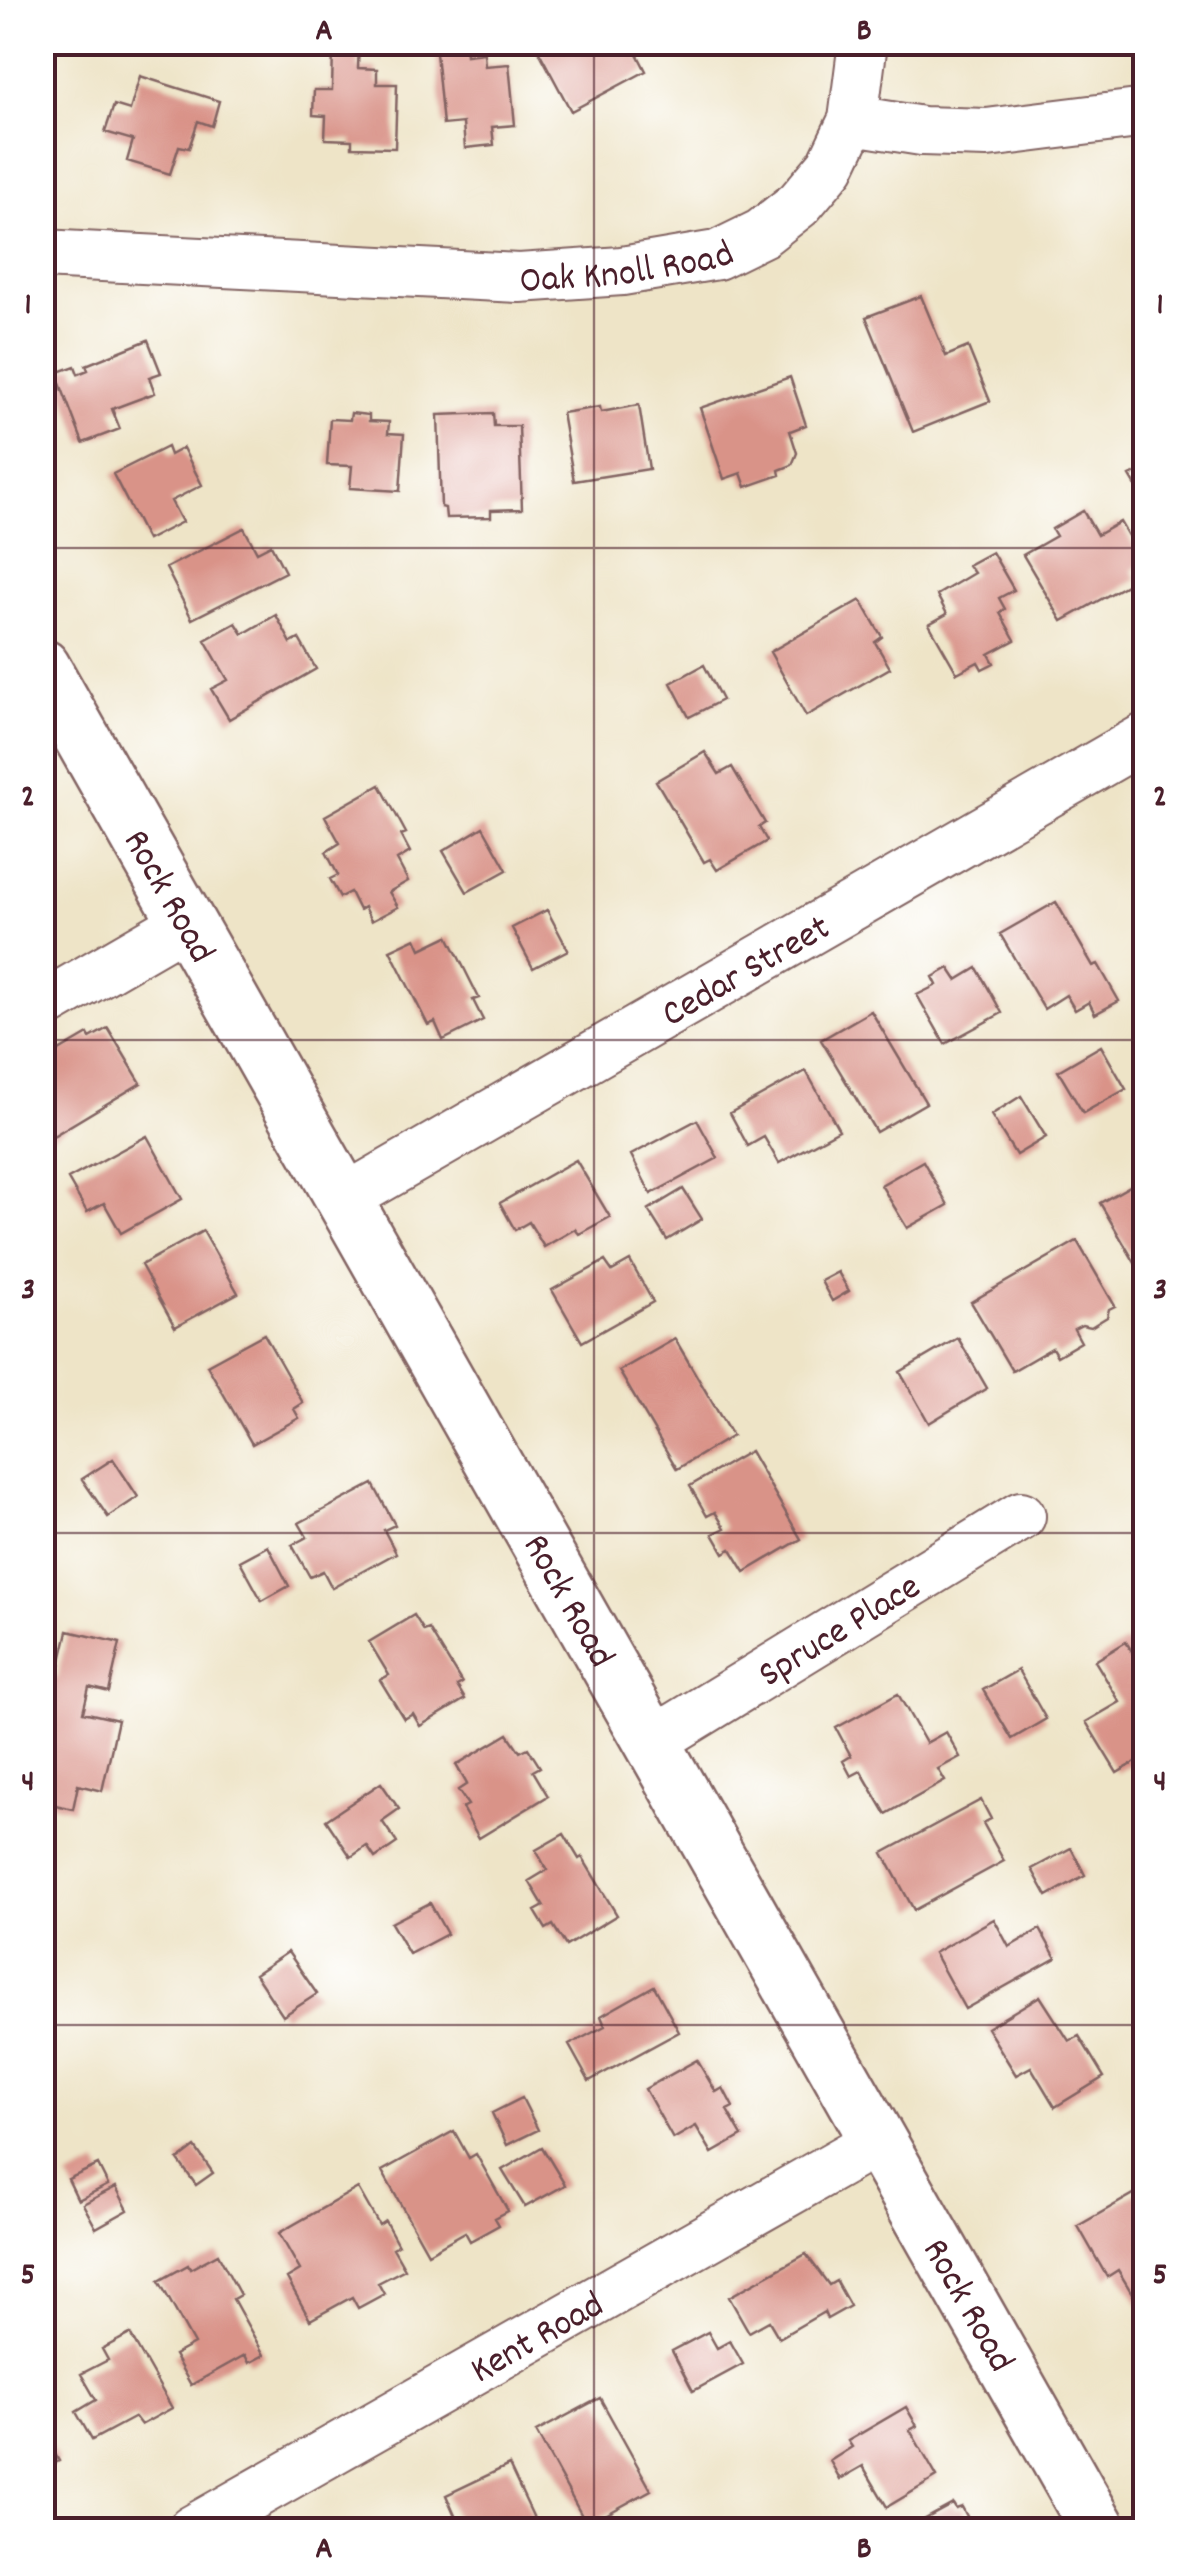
<svg xmlns="http://www.w3.org/2000/svg" width="1188" height="2573" font-family="Dekko,sans-serif">
<style>
.building{fill:#d99388}
.lines{fill:none;stroke-linecap:round;stroke-linejoin:round}
.street-casing{stroke:#836462;stroke-width:52}
.secondary-casing{stroke:#836462;stroke-width:60}
.street{stroke:#fff;stroke-width:48}
.secondary{stroke:#fff;stroke-width:55}
.grid{fill:none;stroke:#4a1f2b;stroke-width:2.5;stroke-opacity:0.55}
.labels{text-anchor:middle;stroke-width:8;stroke-linejoin:round;paint-order:stroke}
.street-label{font-size:38px;fill:#4a1f2b;stroke:#fff}
.neatline{fill:none;stroke:#4a1f2b;stroke-width:4}
.grid-label{font-size:32px;text-anchor:middle;font-weight:bold;fill:#4a1f2b}
</style>
<rect width="100%" height="100%" fill="#fff"/>
<filter id="ink" filterUnits="userSpaceOnUse"><feTurbulence type="fractalNoise" baseFrequency=".01" numOctaves="2"/><feDisplacementMap in="SourceGraphic" scale="20" xChannelSelector="R" yChannelSelector="G"/><feConvolveMatrix kernelMatrix="1 2 1 2 8 2 1 2 1" color-interpolation-filters="sRGB"/></filter>
<filter id="wash" filterUnits="userSpaceOnUse"><feTurbulence type="fractalNoise" baseFrequency=".0048" numOctaves="4" result="noise"/><feDisplacementMap in="SourceGraphic" scale="40" xChannelSelector="R" yChannelSelector="G"/><feGaussianBlur stdDeviation="2.25" result="paint"/><feColorMatrix in="noise" values="0 0 0 0 0 0 0 0 0 0 0 0 0 0 0 0 0 1.4 0 .05"/><feComposite in="paint" operator="in"/></filter>
<g filter="url(#wash)">
<rect width="100%" height="100%" fill="#eee4c7"/>
<g id="blocks">
<path class="building" d="M339,42H359L358,68L377,69V84H397L395,148L352,147V140L325,139L326,116L313,115L314,90H332L333,50H339Z
M435,42H465L466,55L484,53L485,66L509,64L515,125L492,127L494,145L465,148L463,123L443,125Z
M534,42H631L646,71L571,111Z
M140,76L219,101L212,126L198,121L189,148L179,146L170,174L127,161L133,140L105,132L114,105L130,110Z
M921,296L946,356L968,347L990,401L913,432L866,317Z
M148,340L161,373L149,377L155,393L112,409L120,429L83,443L56,373L75,366L78,374L88,370L86,365Z
M790,377L806,425L790,431L797,453L792,465L779,470L780,475L746,487L741,473L724,479L700,408Z
M639,405L649,469L574,481L562,413L600,407L601,412Z
M351,413L369,415V421L389,422L388,433L404,434L400,491L350,488L352,466L327,465L330,419L350,420Z
M493,413L494,426H519L522,509L491,510V517L446,518L445,508L441,507L438,415Z
M167,447L170,455L183,448L202,485L171,501L182,522L147,540L113,474Z
M1146,468V503L1130,476Z
M1083,511L1097,535L1120,522L1144,563L1132,570L1137,579L1062,621L1023,555L1056,536L1052,529Z
M244,528L257,552L271,545L285,572L192,619L166,568Z
M992,552L1014,590L999,598L1005,609L1000,613L1015,640L989,654L994,663L982,669L978,662L957,673L929,624L947,614L937,595L974,573L968,565Z
M861,600L882,637L875,642L890,668L806,716L770,652Z
M276,615L291,643L299,639L316,669L229,719L211,689L228,680L205,640L236,623L243,634Z
M704,665L722,700L689,717L671,683Z
M705,752L719,774L732,767L765,823L759,827L767,841L717,870L710,859L704,862L656,781Z
M380,785L406,833L401,835L410,852L397,860L408,881L389,892L398,907L371,921L364,907L359,910L350,892L340,897L330,879L338,875L326,852L340,843L325,816Z
M483,827L507,870L467,892L443,851Z
M1056,902L1093,966L1098,964L1119,1001L1095,1014L1089,1002L1075,1010L1066,995L1044,1009L1000,934Z
M547,910L568,950L533,968L512,928Z
M448,936L479,998L473,1000L483,1020L443,1040L435,1022L428,1025L390,950L416,938L421,949Z
M949,968L957,980L977,968L1002,1013L945,1044L917,995L937,985L933,977Z
M871,1011L926,1103L876,1132L821,1040Z
M108,1028L141,1083L48,1139L42,1130V1061L88,1034L90,1038Z
M1101,1046L1126,1089L1083,1113L1058,1071Z
M806,1071L839,1130L779,1163L764,1137L748,1146L730,1113Z
M1021,1096L1046,1137L1016,1155L991,1115Z
M697,1120L718,1158L651,1194L631,1155Z
M147,1136L182,1199L121,1233L104,1203L87,1212L68,1179Z
M576,1160L610,1217L579,1234L575,1229L544,1247L529,1222L515,1230L500,1203Z
M923,1161L948,1205L907,1228L881,1185Z
M1146,1177V1264L1138,1268L1100,1203Z
M683,1189L702,1219L667,1240L648,1210Z
M203,1231L238,1293L175,1327L141,1265Z
M1077,1241L1115,1306L1109,1309L1107,1317L1091,1327L1082,1325L1074,1329L1081,1342L1057,1356L1052,1348L1012,1371L971,1302Z
M605,1261L612,1271L630,1261L653,1302L582,1342L552,1290Z
M838,1272L849,1291L832,1301L821,1281Z
M264,1334L303,1403L294,1409L299,1418L252,1444L207,1365Z
M958,1338L987,1388L929,1423L900,1372Z
M675,1339L732,1436L677,1469L619,1371Z
M750,1451L801,1539L745,1572L731,1549L724,1553L713,1534L725,1528L715,1512L707,1516L690,1486Z
M113,1459L138,1497L108,1517L82,1479Z
M373,1484L395,1525L384,1530L396,1553L332,1588L323,1571L310,1577L292,1545L307,1537L299,1523Z
M268,1546L289,1586L262,1601L240,1561Z
M414,1615L424,1631L429,1629L462,1683L457,1686L465,1699L420,1726L413,1714L404,1719L380,1680L389,1675L369,1642Z
M68,1631L120,1643L109,1692L89,1687L83,1712L118,1720L102,1791L78,1785L73,1809L42,1802V1675L57,1678Z
M1126,1642L1146,1673V1756L1117,1773L1086,1722L1120,1702L1095,1661Z
M1018,1670L1046,1719L1012,1739L983,1690Z
M898,1694L926,1743L946,1732L960,1757L938,1769L945,1781L886,1814L861,1771L851,1776L843,1761L851,1756L836,1728Z
M508,1734L520,1752L528,1748L540,1767L533,1771L548,1796L479,1838L462,1808L468,1805L458,1790L467,1784L456,1765Z
M381,1783L399,1809L382,1821L397,1843L375,1858L367,1846L351,1857L326,1820Z
M981,1800L991,1819L983,1823L1004,1861L914,1910L883,1853Z
M564,1834L579,1859L582,1857L617,1915L566,1946L553,1925L546,1929L535,1911L544,1906L529,1881L547,1870L536,1850Z
M1071,1848L1085,1875L1047,1896L1032,1869Z
M430,1903L447,1934L409,1954L391,1923Z
M994,1919L1009,1947L1040,1929L1056,1958L965,2009L934,1953Z
M288,1952L317,1994L283,2016L255,1974Z
M654,1986L679,2032L589,2081L569,2045L605,2026L601,2016Z
M1040,1996L1069,2041L1079,2036L1104,2077L1055,2107L1031,2067L1016,2075L987,2028Z
M697,2060L716,2092L723,2088L733,2107L727,2110L742,2136L712,2153L696,2126L673,2139L645,2089Z
M522,2098L538,2130L507,2145L492,2113Z
M454,2131L469,2158L476,2154L508,2211L495,2218L499,2225L470,2241L465,2232L428,2253L382,2171Z
M195,2147L213,2173L196,2185L178,2160Z
M542,2147L565,2185L525,2207L502,2170Z
M98,2165L108,2185L78,2200L68,2179Z
M116,2187L128,2210L96,2228L83,2204Z
M1146,2187V2301L1139,2305L1118,2270L1107,2277L1078,2226Z
M358,2188L379,2225L385,2221L398,2245L393,2248L405,2269L378,2283L384,2294L358,2308L352,2297L310,2320L287,2278L300,2270L279,2233Z
M218,2254L240,2295L233,2299L264,2355L249,2363L245,2355L191,2385L174,2355L194,2344L159,2281L188,2265L190,2269Z
M806,2254L829,2285L836,2281L850,2306L827,2319L824,2312L779,2338L769,2321L749,2332L729,2297Z
M708,2332L717,2348L730,2341L743,2364L693,2391L672,2351Z
M130,2334L172,2408L141,2425L135,2417L92,2440L76,2412L96,2400L81,2374L108,2360L102,2349Z
M600,2398L651,2490L587,2525L536,2432Z
M906,2407L917,2426L910,2430L937,2477L887,2507L863,2466L840,2479L830,2461L852,2447L848,2441Z
M42,2431L59,2461L42,2470Z
M509,2465L539,2529L430,2530L456,2518L446,2495Z
M953,2504L956,2509L962,2507L971,2524L964,2527L966,2530H905Z"/>
</g>
</g>
<g filter="url(#ink)">
<use href="#blocks" fill-opacity="0" stroke="#836462" stroke-width="2.5"/>
<g class="lines">
<defs>
<g id="street">
<path d="M853,120L922,131L987,133L1146,113"/>
<path id="s1" d="M42,254L519,278L622,271L717,255L762,233L799,204L831,166L853,120L863,42"/>
<path d="M42,1006L187,922"/>
<path id="s2" d="M344,1199L1146,737"/>
<path id="s3" d="M652,1742L1021,1516"/>
<path id="s4" d="M192,2530L878,2141"/>
</g>
<g id="secondary">
<path id="s5" d="M42,667L1099,2530"/>
</g>
</defs>
<use href="#street" class="street-casing"/>
<use href="#secondary" class="secondary-casing"/>
<use href="#street" class="street"/>
<use href="#secondary" class="secondary"/>
</g>
</g>
<path class="grid" d="M594,42V2530M42,548H1146M42,1040H1146M42,1533H1146M42,2025H1146"/>
<g class="labels">
<g class="street-label">
<text dy="13" stroke="none"><textPath href="#s1" startOffset="585">Oak Knoll Road</textPath></text>
<text dy="13" stroke="none"><textPath href="#s5" startOffset="262">Rock Road</textPath></text>
<text dy="13" stroke="none"><textPath href="#s2" startOffset="462">Cedar Street</textPath></text>
<text dy="13" stroke="none"><textPath href="#s5" startOffset="1072">Rock Road</textPath></text>
<text dy="13" stroke="none"><textPath href="#s3" startOffset="218">Spruce Place</textPath></text>
<text dy="13" stroke="none"><textPath href="#s5" startOffset="1882">Rock Road</textPath></text>
<text dy="13" stroke="none"><textPath href="#s4" startOffset="395">Kent Road</textPath></text>
</g>
</g>
<rect width="1188" height="2573" fill="none" stroke="#fff" stroke-width="110"/>
<rect x="55" y="55" width="1078" height="2463" class="neatline"/>
<g class="grid-label">
<text x="324" y="39">A</text>
<text x="864" y="39">B</text>
<text x="28" y="313">1</text>
<text x="1160" y="313">1</text>
<text x="28" y="805">2</text>
<text x="1160" y="805">2</text>
<text x="28" y="1298">3</text>
<text x="1160" y="1298">3</text>
<text x="28" y="1790">4</text>
<text x="1160" y="1790">4</text>
<text x="28" y="2283">5</text>
<text x="1160" y="2283">5</text>
<text x="324" y="2557">A</text>
<text x="864" y="2557">B</text>
</g>
</svg>
